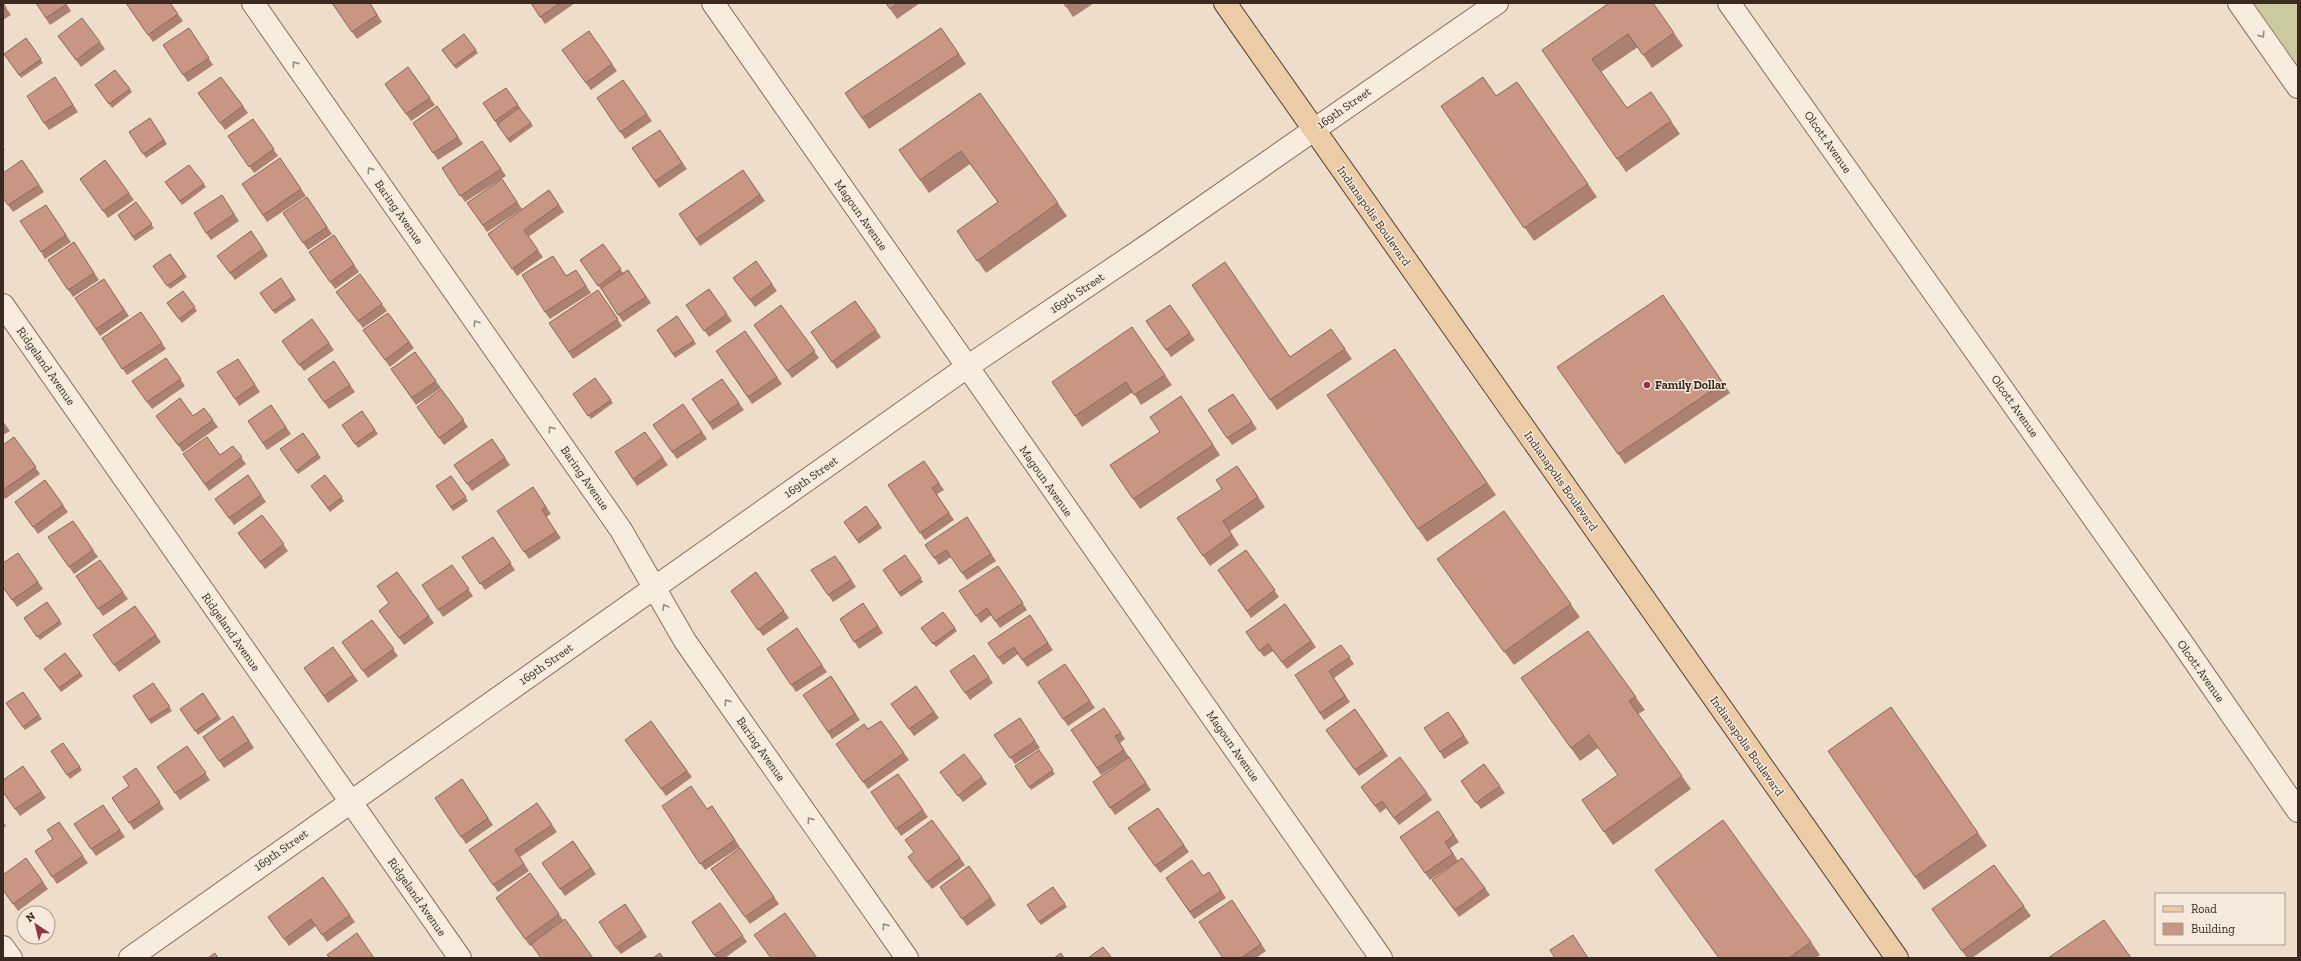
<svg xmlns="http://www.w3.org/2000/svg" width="2301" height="961" font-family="'Zilla Slab',serif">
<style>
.green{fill:#cbc99e}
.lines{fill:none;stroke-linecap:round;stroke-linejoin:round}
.minor-casing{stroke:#896f5f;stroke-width:24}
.tertiary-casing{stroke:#896f5f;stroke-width:24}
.primary-casing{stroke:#573f33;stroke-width:24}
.minor{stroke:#f8ecde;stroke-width:22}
.tertiary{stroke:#f8ecde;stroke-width:22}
.primary{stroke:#eccca6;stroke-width:22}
.wall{fill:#ac8171}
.building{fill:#c89683;stroke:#8c695c}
.oneway{stroke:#998b80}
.poi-dot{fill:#943342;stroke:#f4e9da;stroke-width:1.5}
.labels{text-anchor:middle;stroke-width:3;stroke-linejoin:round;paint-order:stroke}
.street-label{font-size:12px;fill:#3a2a22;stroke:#f4e9da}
.poi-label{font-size:12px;font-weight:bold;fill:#3a2a22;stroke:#f4e9da;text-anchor:start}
</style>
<rect width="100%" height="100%" fill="#edddca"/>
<path class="green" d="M2254,3H2298V66Z"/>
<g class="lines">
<defs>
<path id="minor" d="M253,3L621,530L685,641L907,958
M713,3L1381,958
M1729,3L2180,640L2298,811
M2239,3L2298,87
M3,305L460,958
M3,947L11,958"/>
<path id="tertiary" d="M130,958L967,367L1151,243L1497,3"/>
<path id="primary" d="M1225,3L1897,958"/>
</defs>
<use href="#minor" class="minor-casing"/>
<use href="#tertiary" class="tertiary-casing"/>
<use href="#primary" class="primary-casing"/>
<use href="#minor" class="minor"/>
<use href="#tertiary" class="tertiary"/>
<use href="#primary" class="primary"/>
</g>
<path class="wall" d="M3,3L11,15L3,20Z
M36,3H66L71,11L50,25Z
M126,3H170L183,21L153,42Z
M332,3H370L382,22L357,39Z
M531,3H575L545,24Z
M886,3H920L897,19Z
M1064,3H1094L1073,17Z
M1653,3L1683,46L1652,68L1638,47L1601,72L1627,108L1651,92L1680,134L1626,172L1542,50Z
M189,28L213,65L188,82L163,45Z
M941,28L966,64L869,129L845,93Z
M589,31L617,71L591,90L562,50Z
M464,34L478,53L456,69L442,50Z
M58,36L100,42L105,49L81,67Z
M26,38L43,63L21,78L4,54Z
M408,67L435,105L411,121L385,84Z
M115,70L132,92L112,108L95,85Z
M623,80L652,121L625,139L597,98Z
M1517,82L1597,197L1534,241L1441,106L1496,96Z
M60,84L78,112L49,130L44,123Z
M506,88L521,109H520L533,126L510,143L497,124L483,103Z
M198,93L243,106L248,113L225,130Z
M980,93L1067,216L986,273L957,231L998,202L970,164L929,193L899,150Z
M437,106L463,144L438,160L413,123Z
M150,118L167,144L146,158L129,132Z
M253,119L278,156L254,173L228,136Z
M660,130L687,169L659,188L632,148Z
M482,141L506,176L465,202L442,168Z
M3,147L5,150L3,151Z
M280,158L306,196L267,222L242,184Z
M22,160L44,192L13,212L3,198Z
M105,160L134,200L108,218L80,179Z
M189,165L206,187L182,205L165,182Z
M743,170L765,201L700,246L679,214Z
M502,179L522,209L487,232L467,203Z
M549,190L564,212L528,237L543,257L517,276L488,234Z
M222,195L239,221L211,240L206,233Z
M307,197L332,234L308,250L283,213Z
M136,202L154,228L135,241L118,215Z
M46,205L71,242L45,259L41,252Z
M251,231L268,256L235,280L217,256Z
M334,235L359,272L335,289L309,252Z
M74,242L99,280L73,297L48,260Z
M603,244L623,273L628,270L651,303L623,322L603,292L580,260Z
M170,254L187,277L170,289L153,266Z
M553,256L566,276L576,270L591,293L550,319L545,312Z
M756,261L777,291L755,307L733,278Z
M360,274L387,311L363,328L336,292Z
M281,278L296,300L275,314L260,293Z
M104,279L129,316L100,336L75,298Z
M1192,285L1290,357L1331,329L1352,359L1277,410Z
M709,289L732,321L709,337L686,305Z
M598,290L622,326L573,359L549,323Z
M183,291L197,311L182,323L167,303Z
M1663,295L1730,393L1625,464L1557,367Z
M855,301L881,337L837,369L811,332Z
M781,305L819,358L792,378L754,325Z
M1170,305L1195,340L1171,357L1146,321Z
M141,312L166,349L127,375L102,338Z
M388,313L414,348L390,367L363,330Z
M677,316L696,344L675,358L657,330Z
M312,319L334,350L304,371L282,341Z
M1132,327L1172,385L1141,405L1133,392L1082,427L1075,416Z
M745,331L782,384L752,404L716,351Z
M1395,349L1496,495L1427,542L1418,529Z
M415,352L441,388L416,405L391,369Z
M166,358L185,386L152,409L132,381Z
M238,359L260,392L239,406L235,399Z
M334,361L355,392L329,409L308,379Z
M595,378L613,403L591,419L573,394Z
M722,379L744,410L713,430L692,399Z
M441,389L468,427L444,445L417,407Z
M1233,394L1257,429L1232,445L1208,410Z
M683,404L707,439L677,459L653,425Z
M271,405L291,434L267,450L248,421Z
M1188,406L1220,455L1140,509L1110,465L1160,432Z
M204,408L218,427L183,452L156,416H193Z
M362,411L378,434L358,448L342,425Z
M3,421L10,431L3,435Z
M645,432L668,465L637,486L615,452Z
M303,433L321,458L298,474L280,449Z
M14,437L40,474L5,499L3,496V445Z
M492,439L510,465L472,491L454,465Z
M233,446L246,464L209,491L183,454L220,455Z
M924,461L944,490L937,494L954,520L925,540L888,485Z
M1237,466L1265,507L1230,531L1239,545L1210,566L1177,518L1222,489Z
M248,475L266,502L234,525L215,499Z
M325,475L344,501L330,512L311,486Z
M451,476L468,501L453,511L436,486Z
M45,480L68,512L38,534L15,502Z
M533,487L551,514L546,517L561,538L529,559L497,511Z
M866,506L882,528L859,544L844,522Z
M1504,511L1580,617L1514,665L1446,572Z
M262,515L288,551L265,569L238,533Z
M967,517L996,561L967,580L951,557L939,565L925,545Z
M73,521L98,557L74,574L48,537Z
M493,537L515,570L485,590L462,557Z
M1246,550L1279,597L1251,618L1218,570Z
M18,553L43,589L17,607L3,587Z
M905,555L923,582L901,597L883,570Z
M100,560L128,599L103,616L76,576Z
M840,562L856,587L833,602L811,570Z
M452,565L473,596L443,617L422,585Z
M998,566L1027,610L1000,628L991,615L981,623L959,591Z
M397,572L434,623L404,645L379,611L389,603Z
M756,572L789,618L763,636L731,591Z
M47,602L62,624L40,640L24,618Z
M863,603L883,633L859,649L840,619Z
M1285,604L1316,647L1287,669L1273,651L1264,657L1246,632Z
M135,606L161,642L119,672L93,635Z
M943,612L957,631L936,647L921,628Z
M1030,615L1053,650L1027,667L1018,654L1003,665L988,643Z
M372,620L398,656L368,678L342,642Z
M797,628L827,672L796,692L767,649Z
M1588,631L1645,710L1638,714L1691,789L1613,845L1582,800L1618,775L1598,748L1580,761L1521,678Z
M1341,645L1354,664L1334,678L1350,702L1324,720L1295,675Z
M333,647L358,681L328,703L304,668Z
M65,653L83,676L61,692L44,669Z
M974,655L993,683L970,700L950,671Z
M1070,671L1095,708L1068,726L1063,719Z
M153,683L172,711L151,724L133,696Z
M836,683L860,720L832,739L828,732Z
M916,686L939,718L914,736L891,704Z
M23,692L42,719L25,730L6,703Z
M203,693L221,719L198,735L180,709Z
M1891,707L1987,846L1924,890L1828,751Z
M1104,708L1125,739L1120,743L1129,757L1101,775L1071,730Z
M1355,709L1388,756L1359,776L1326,730Z
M233,716L254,748L224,768L203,737Z
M1020,718L1040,748L1015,764L994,735Z
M1453,718L1469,743L1444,759L1440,752Z
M651,721L692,777L666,796L625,740Z
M881,721L909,760L868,789L836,744L868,729Z
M63,743L82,770L70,779L51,751Z
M187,746L210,780L180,800L157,767Z
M1039,750L1055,774L1031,790L1015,766Z
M1129,757L1151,790L1115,815L1093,782Z
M1484,764L1505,793L1481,809L1461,781Z
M23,766L46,798L20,816L3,792Z
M136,768L164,809L134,830L112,798L129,786Z
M898,774L928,817L901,836L871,792Z
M982,777L987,784L963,802L945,779Z
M462,779L493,825L466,844L435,798Z
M1361,787L1427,793L1432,800L1399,825L1386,808L1380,813Z
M537,803L557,832L520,857L529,871L498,892L469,850Z
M103,805L125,837L96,856L74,824Z
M662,806L707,809L712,806L740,847L705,870Z
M1158,808L1189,852L1160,873L1128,828Z
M1438,811L1459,842L1450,848L1458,861L1430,880L1400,837Z
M3,822L6,826L3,828Z
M59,822L88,863L57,884L35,851L53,839Z
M573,841L596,874L565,896L542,863Z
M740,848L779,904L750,924L711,869Z
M26,858L48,889L18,911L3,890Z
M960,858L965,865L932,889L913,864Z
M1994,865L2031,916L1972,958H1967L1932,909Z
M969,866L996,905L967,926L940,887Z
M1209,872L1226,898L1194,919L1166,878L1203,876Z
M530,873L563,920L530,946L496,898Z
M323,877L355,922L327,942L316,926L289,946L268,917Z
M1432,880L1485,888L1490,895L1459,917Z
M1053,887L1067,907L1041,925L1027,905Z
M1232,900L1266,951L1256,958H1223Z
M720,903L747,942L725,958H716L692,922Z
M625,904L647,937L621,954L616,948Z
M1811,942L1820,955L1816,958H1719Z"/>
<path class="building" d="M3,3L6,8L3,10Z
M36,3H66L67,4L46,18Z
M126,3H170L178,14L148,35Z
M332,3H370L377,15L352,32Z
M531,3H560L540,17Z
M886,3H898L890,9Z
M1064,3H1072L1066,7Z
M1609,3H1653L1674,33L1643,55L1628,34L1592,59L1627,108L1651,92L1671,121L1617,159L1542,50Z
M82,18L100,42L76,60L58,36Z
M189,28L209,58L183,75L163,45Z
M941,28L959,54L862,118L845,93Z
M589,31L612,64L586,83L562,50Z
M464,34L476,50L454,66L442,50Z
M26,38L41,59L19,75L4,54Z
M408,67L430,98L406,114L385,84Z
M115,70L130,89L109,104L95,85Z
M55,77L73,105L44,123L27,96Z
M221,77L243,106L220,123L198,93Z
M1483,77L1496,96L1517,82L1588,184L1524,228L1441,106Z
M623,80L647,114L620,132L597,98Z
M506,88L518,105L495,121L483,103Z
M980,93L1058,203L977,261L957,231L998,202L961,151L920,180L899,150Z
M437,106L458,137L433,153L413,123Z
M519,108L531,123L508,139L497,124Z
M150,118L164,140L143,154L129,132Z
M253,119L274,149L249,167L228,136Z
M660,130L682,163L655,181L632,148Z
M482,141L501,169L460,196L442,168Z
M280,158L301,189L263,215L242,184Z
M22,160L39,185L8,205L3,198V173Z
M105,160L129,193L103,211L80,179Z
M189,165L204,184L180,201L165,182Z
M743,170L760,195L696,239L679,214Z
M502,179L517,202L483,225L467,203Z
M549,190L559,205L524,230L538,250L512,269L488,234Z
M222,195L234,214L206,233L194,213Z
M307,197L327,227L303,243L283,213Z
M136,202L152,224L133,237L118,215Z
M46,205L66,235L41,252L20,221Z
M251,231L263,249L230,273L217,256Z
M334,235L354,265L330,282L309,252Z
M74,242L94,273L68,290L48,260Z
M603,244L621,269L598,286L580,260Z
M170,254L184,274L167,286L153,266Z
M553,256L566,276L576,270L586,286L545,312L522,275Z
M756,261L772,284L750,300L733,278Z
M1225,262L1290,357L1331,329L1345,349L1270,400L1192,285Z
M628,270L646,297L618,315L601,288Z
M360,274L382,304L358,321L336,292Z
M281,278L293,297L273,311L260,293Z
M104,279L124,310L96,329L75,298Z
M709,289L727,314L704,331L686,305Z
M598,290L618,319L569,352L549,323Z
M183,291L195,307L179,319L167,303Z
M1663,295L1723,383L1618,454L1557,367Z
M855,301L876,330L832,362L811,332Z
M781,305L815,351L787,371L754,325Z
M1170,305L1190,333L1166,350L1146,321Z
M141,312L162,343L122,369L102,338Z
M388,313L409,342L385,360L363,330Z
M677,316L694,341L673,354L657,330Z
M312,319L329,343L299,365L282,341Z
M1132,327L1165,375L1134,395L1126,382L1075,416L1052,382Z
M745,331L777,377L748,397L716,351Z
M1395,349L1487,483L1418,529L1327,395Z
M415,352L436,381L412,398L391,369Z
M166,358L181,379L147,402L132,381Z
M238,359L255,385L235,399L217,372Z
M334,361L350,385L324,402L308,379Z
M595,378L611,400L588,416L573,394Z
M722,379L739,403L709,423L692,399Z
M441,389L464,420L439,438L417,407Z
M1233,394L1252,422L1227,438L1208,410Z
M1181,396L1213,445L1133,499L1110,465L1160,432L1150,417Z
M180,398L193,416L204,408L213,420L178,445L156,416Z
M683,404L702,432L672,452L653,425Z
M271,405L286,427L263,443L248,421Z
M362,411L375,430L355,444L342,425Z
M645,432L663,458L633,479L615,452Z
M303,433L318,454L296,471L280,449Z
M14,437L36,467L3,490V445Z
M207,437L220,455L233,446L242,457L205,484L183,454Z
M492,439L505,458L467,484L454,465Z
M924,461L939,483L932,488L949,513L920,533L888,485Z
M1237,466L1258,497L1223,521L1232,535L1203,556L1177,518L1222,489L1216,480Z
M248,475L261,495L229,518L215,499Z
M325,475L342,497L328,508L311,486Z
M451,476L466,497L451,507L436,486Z
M45,480L63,505L33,527L15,502Z
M533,487L546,507L542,510L556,532L524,552L497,511Z
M866,506L879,524L857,540L844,522Z
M1504,511L1571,604L1504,652L1437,559Z
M262,515L284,544L260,562L238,533Z
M967,517L991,554L962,573L946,550L934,558L925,545Z
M73,521L93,550L69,567L48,537Z
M493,537L511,563L480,584L462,557Z
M1246,550L1275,590L1247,611L1218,570Z
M18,553L38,582L12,600L3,587V563Z
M905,555L921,578L899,593L883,570Z
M835,556L851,580L828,595L811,570Z
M100,560L123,592L98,609L76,576Z
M452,565L469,589L438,610L422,585Z
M998,566L1023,603L995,621L987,608L976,616L959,591Z
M397,572L429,616L399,638L379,611L389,603L377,586Z
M756,572L784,611L758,630L731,591Z
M47,602L60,621L37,637L24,618Z
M863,603L878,626L854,642L840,619Z
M1285,604L1311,641L1282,662L1268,644L1259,651L1246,632Z
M135,606L156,635L114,665L93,635Z
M943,612L955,628L933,644L921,628Z
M1030,615L1048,643L1022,660L1014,647L998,658L988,643Z
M372,620L394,649L363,671L342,642Z
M797,628L822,665L791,685L767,649Z
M1588,631L1636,697L1629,701L1682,776L1604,832L1582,800L1618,775L1589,735L1571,748L1521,678Z
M1341,645L1350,657L1329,671L1345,696L1320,713L1295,675Z
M333,647L353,675L324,696L304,668Z
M65,653L80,673L59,688L44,669Z
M974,655L989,677L965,693L950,671Z
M1065,664L1090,701L1063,719L1038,682Z
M831,676L855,714L828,732L803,695Z
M153,683L170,707L149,720L133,696Z
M916,686L934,712L909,729L891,704Z
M23,692L39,715L23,727L6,703Z
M203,693L218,716L195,731L180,709Z
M1891,707L1978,833L1915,877L1828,751Z
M1104,708L1121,733L1115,736L1124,750L1097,768L1071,730Z
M1355,709L1383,750L1355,770L1326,730Z
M1448,712L1464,736L1440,752L1424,728Z
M233,716L249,741L219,761L203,737Z
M1020,718L1035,741L1010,758L994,735Z
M651,721L687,771L661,789L625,740Z
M881,721L904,753L863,782L836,744L864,724L868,729Z
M63,743L80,767L67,775L51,751Z
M187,746L206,773L175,793L157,767Z
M1039,750L1053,770L1029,787L1015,766Z
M964,754L982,777L958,796L940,772Z
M1129,757L1146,783L1110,808L1093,782Z
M1400,757L1427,793L1394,818L1382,801L1375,806L1361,787Z
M1484,764L1500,786L1476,803L1461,781Z
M23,766L41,792L15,809L3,792V780Z
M136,768L160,802L129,823L112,798L129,786L123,777Z
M898,774L923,810L896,829L871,792Z
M462,779L488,818L461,837L435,798Z
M691,786L707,809L712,806L735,840L700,864L662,806Z
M537,803L552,825L515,850L524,864L493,885L469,850Z
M103,805L120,830L91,849L74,824Z
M1158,808L1184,845L1155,866L1128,828Z
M1438,811L1454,835L1445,842L1453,854L1425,873L1400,837Z
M932,820L960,858L927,882L908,857L914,852L905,840Z
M1723,820L1811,942L1789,958H1719L1655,870Z
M59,822L83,856L52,877L35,851L53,839L47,830Z
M573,841L591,868L560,889L542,863Z
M740,848L774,897L745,917L711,869Z
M26,858L43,882L13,904L3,890V875Z
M1462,858L1485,888L1455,910L1432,880Z
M1192,860L1203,876L1209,872L1221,891L1190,912L1166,878Z
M1994,865L2024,906L1962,951L1932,909Z
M969,866L991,898L962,919L940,887Z
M530,873L559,914L525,939L496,898Z
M323,877L350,915L322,935L311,919L284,939L268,917Z
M1053,887L1065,904L1039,922L1027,905Z
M1232,900L1261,944L1241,958H1223L1199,922Z
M720,903L743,936L714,955L692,922Z
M625,904L642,930L616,948L599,922Z
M785,913L817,958H771L754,935Z
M565,919L593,958H541L531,944Z
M2104,920L2131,958H2048Z
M357,933L374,958H330L327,955Z
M1573,935L1588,958H1555L1550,950Z
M1103,947L1112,958H1088Z
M215,953L218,958H208Z
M660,953L663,958H653Z
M1061,953L1064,958H1054Z"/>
<defs><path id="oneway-chevron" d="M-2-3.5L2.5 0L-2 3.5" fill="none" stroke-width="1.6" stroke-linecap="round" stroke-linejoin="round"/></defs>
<g class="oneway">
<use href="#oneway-chevron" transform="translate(2262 35) rotate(55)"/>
<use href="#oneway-chevron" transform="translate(295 64) rotate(-125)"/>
<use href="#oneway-chevron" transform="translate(370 170) rotate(-125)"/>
<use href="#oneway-chevron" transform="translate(476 323) rotate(-125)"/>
<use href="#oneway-chevron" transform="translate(551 429) rotate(-125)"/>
<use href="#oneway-chevron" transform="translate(665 607) rotate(-120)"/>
<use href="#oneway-chevron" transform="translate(727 702) rotate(-125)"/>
<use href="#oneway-chevron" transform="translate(810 820) rotate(-125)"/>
<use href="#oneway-chevron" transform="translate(885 926) rotate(-125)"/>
</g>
<circle class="poi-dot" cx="1647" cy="385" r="4"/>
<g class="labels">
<g class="street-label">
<text transform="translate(1344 108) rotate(-35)" y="4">169th Street</text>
<text transform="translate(1828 142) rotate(55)" y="4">Olcott Avenue</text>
<text transform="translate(399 212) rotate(55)" y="4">Baring Avenue</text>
<text transform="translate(861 215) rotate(55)" y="4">Magoun Avenue</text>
<text transform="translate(1374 216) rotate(55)" y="4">Indianapolis Boulevard</text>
<text transform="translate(1077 293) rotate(-34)" y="4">169th Street</text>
<text transform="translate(46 366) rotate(55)" y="4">Ridgeland Avenue</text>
<text transform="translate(2015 406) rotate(55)" y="4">Olcott Avenue</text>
<text transform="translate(811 477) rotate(-35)" y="4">169th Street</text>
<text transform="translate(585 478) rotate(55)" y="4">Baring Avenue</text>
<text transform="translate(1046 481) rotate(55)" y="4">Magoun Avenue</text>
<text transform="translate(1561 481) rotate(55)" y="4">Indianapolis Boulevard</text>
<text transform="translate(231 632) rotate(55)" y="4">Ridgeland Avenue</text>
<text transform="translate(546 664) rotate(-35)" y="4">169th Street</text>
<text transform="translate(2201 671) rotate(55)" y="4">Olcott Avenue</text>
<text transform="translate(1233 746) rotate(55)" y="4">Magoun Avenue</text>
<text transform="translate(1747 746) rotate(55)" y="4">Indianapolis Boulevard</text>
<text transform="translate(761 749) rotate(55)" y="4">Baring Avenue</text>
<text transform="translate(281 850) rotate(-35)" y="4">169th Street</text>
<text transform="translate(417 897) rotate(55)" y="4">Ridgeland Avenue</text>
</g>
<g class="poi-label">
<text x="1655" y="389">Family Dollar</text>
</g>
</g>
<rect width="2301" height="961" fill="none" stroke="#3a2a22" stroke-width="8"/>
<rect x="2155" y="893" width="130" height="52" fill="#f4e9da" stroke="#aa9d90"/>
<rect x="2163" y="906" width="20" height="6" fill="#eccca6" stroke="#aa9d90"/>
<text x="2191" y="913" font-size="12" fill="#3a2a22">Road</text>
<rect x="2163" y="923" width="20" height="12" fill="#c89683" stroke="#aa9d90"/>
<text x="2191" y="933" font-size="12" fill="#3a2a22">Building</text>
<g transform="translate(36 925) rotate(325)"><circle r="19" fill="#f4e9da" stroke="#aa9d90"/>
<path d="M0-3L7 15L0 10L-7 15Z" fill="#943342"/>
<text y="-6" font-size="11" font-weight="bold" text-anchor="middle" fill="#3a2a22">N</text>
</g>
</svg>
